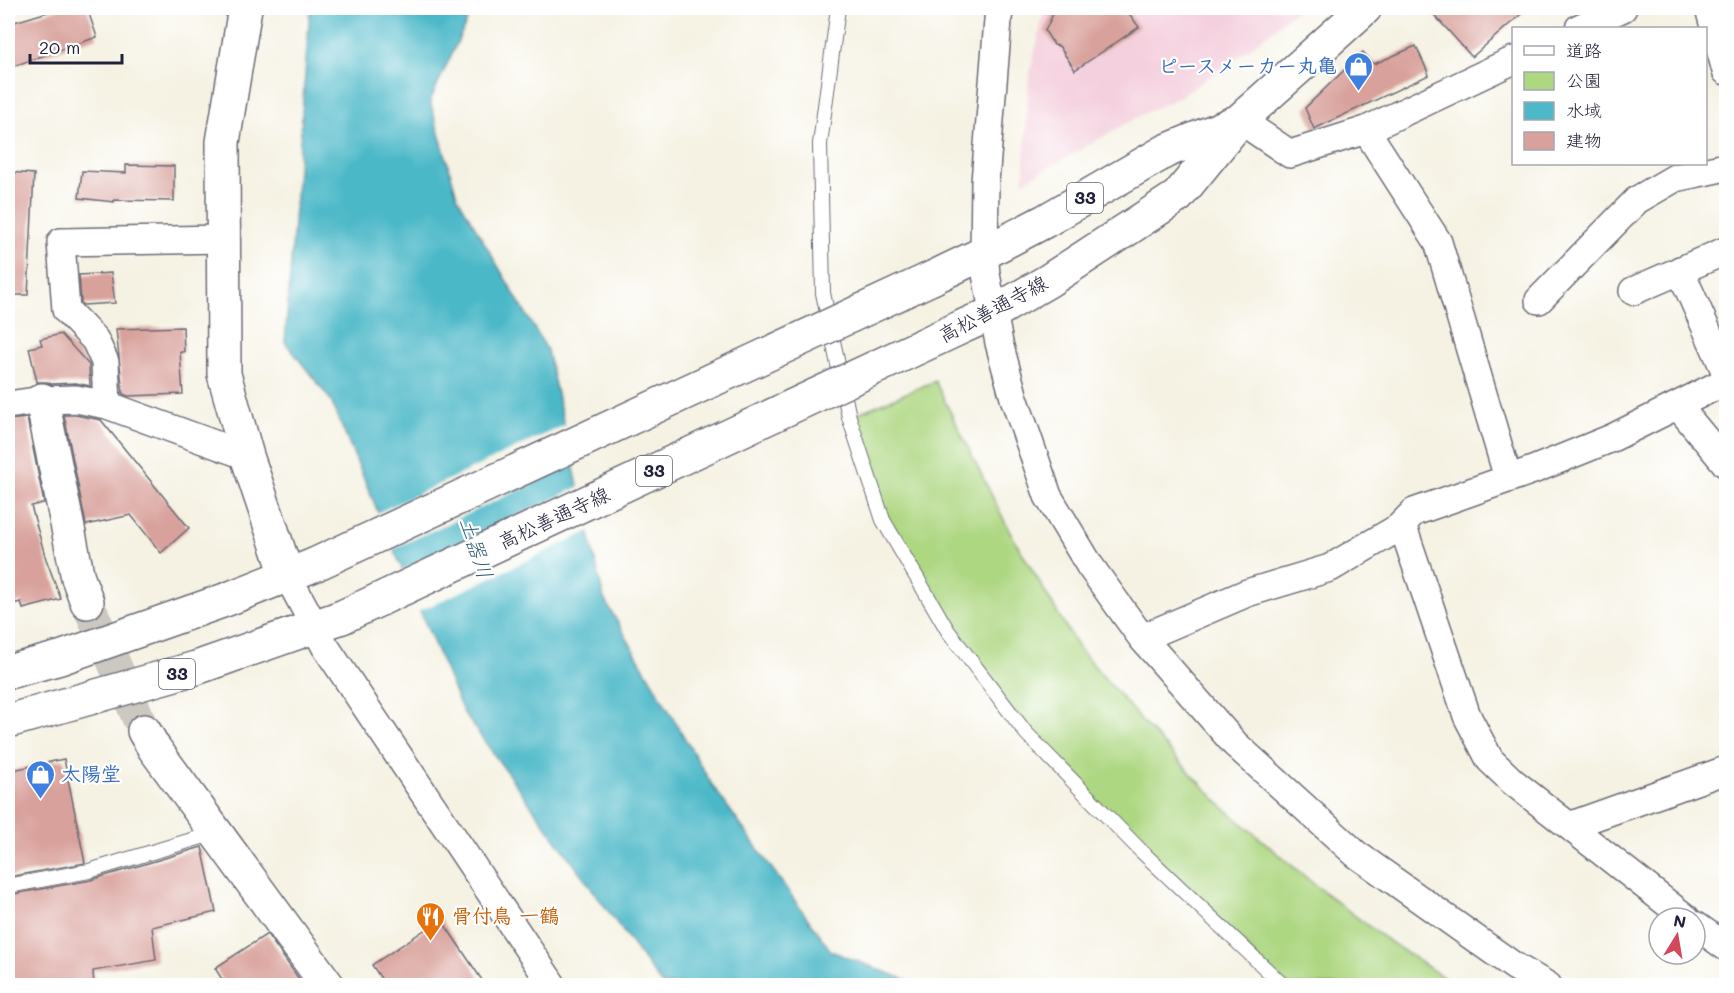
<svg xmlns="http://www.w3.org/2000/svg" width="1734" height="993" font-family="Mali,'Klee One',sans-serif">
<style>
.built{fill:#f4cfdd}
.green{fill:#aed782;stroke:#687c5e;stroke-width:1.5}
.water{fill:#4cb8c8;stroke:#376d82;stroke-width:1.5}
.pier{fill:#f5f2e3}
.building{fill:#d9a19b}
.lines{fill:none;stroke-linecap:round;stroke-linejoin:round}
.tertiary-tunnel{stroke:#cbc8c1;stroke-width:33;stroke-dasharray:33 16;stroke-linecap:butt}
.service-casing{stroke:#6c6b76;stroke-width:16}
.minor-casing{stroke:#6c6b76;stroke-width:30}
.tertiary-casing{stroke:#6c6b76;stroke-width:36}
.primary-casing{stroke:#6c6b76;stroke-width:36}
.service{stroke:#fff;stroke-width:14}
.minor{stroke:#fff;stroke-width:27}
.tertiary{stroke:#fff;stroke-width:33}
.primary{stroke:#fff;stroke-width:33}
.primary-bridge-casing{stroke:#6c6b76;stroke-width:36;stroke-linecap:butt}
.primary-bridge{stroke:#fff;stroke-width:33}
.labels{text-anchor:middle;stroke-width:4.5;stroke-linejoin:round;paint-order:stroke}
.shield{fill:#fff;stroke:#646476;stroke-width:1.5}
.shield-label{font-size:18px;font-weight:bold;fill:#22223b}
.shop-label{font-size:20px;font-weight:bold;fill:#366cbe;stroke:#fff;text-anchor:end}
.street-label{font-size:20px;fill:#22223b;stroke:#fff}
.food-label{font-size:20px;font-weight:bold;fill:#c56008;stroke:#fff;text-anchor:start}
.water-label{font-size:21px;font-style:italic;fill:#335e73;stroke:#fff}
</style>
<rect width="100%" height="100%" fill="#fff"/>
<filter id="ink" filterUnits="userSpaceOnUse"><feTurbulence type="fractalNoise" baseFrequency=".0167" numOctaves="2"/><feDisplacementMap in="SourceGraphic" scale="12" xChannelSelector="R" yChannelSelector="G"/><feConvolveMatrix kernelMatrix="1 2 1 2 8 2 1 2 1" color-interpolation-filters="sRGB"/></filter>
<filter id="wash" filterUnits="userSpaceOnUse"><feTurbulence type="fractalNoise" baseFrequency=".008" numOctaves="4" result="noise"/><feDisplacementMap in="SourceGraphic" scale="24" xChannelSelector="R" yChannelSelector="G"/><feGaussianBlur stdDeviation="1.35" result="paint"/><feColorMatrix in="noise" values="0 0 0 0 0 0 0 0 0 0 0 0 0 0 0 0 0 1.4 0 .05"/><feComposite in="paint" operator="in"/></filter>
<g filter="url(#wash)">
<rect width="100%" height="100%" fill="#f5f2e3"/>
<path class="built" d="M1045,8H1299L1249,49L1178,98L1143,114L1023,182L1029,77Z"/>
<path class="green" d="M935,381L1010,532L1077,646L1146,726L1223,807L1315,885L1384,938L1455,985H1284L1026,733L948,631L883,520L849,417Z"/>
<path class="water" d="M310,8H473L430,101L457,196L547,350L604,599L712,785L831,951L919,985H662L463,712L330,399L285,342Z"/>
<path class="pier" d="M567,424L576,463L391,550L375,514Z
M581,486L592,530L417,612L400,571Z"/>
<g id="blocks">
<path class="building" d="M61,8H87L97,37L8,68V24Z
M1061,8H1125L1139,27L1075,70L1059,46L1054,45L1045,31L1054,12Z
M1428,8H1528L1472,57Z
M1416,46L1429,75L1314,129L1305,108L1363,52L1374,64Z
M126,165L174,166V201L114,200V202L79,198L82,171L126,173Z
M8,172L34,174L28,295H8Z
M111,273L115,303L83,305L81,303L79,275Z
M183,327L184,352H180L183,394L128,396L123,394L116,329Z
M61,334L89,365L90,386L76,383L51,384L47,382H37L29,348L42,345L40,339Z
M64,415H75L101,420L189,528L161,553L131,515L86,525Z
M27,418L44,503L31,506L46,559L61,599L23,609L21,602L8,605V420Z
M64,759L85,863L8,877V771Z
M202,847L216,912L152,927L156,960L93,971L94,986H8V895L91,880Z
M441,919L486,986H386L372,965Z
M267,934L304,986H226L215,968Z"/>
</g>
</g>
<g filter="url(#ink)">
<use href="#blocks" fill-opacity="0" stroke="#6c6b76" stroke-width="1.5"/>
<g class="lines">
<path class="tertiary-tunnel" d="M87,602L144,731"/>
<defs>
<path id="service" d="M838,8L820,144L823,293L849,417L883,520L948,631L1026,733L1141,851L1284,986
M8,886L89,871L215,833"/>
<path id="minor" d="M999,8L985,182L984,253L986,274L999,343L1014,398L1048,496L1090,566L1142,638L1235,744L1356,854L1514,966L1548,986
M1709,8L1726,71
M1579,28L1623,8
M1240,120L1290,154L1366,130L1514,60
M1366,130L1438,242L1508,478
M1680,270L1726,373
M1633,291L1725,251
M1539,300L1637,200L1675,178L1726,167
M8,405L42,400L76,399L107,405L247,456
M107,405L105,362L95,340L66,310L61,242L223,239
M1678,406L1726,464
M1402,524L1467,716L1490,760L1513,782L1569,826L1726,770
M287,575L325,646L553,986
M1142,638L1247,593L1330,568L1398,528L1414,512L1533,470L1612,438L1726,381
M1569,826L1686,918
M1695,925L1726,947"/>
<path id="tertiary" d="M245,8L223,142L224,374L247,456L287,575
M42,400L78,578L87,602
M144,731L154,748L328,986"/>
<path id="primary" d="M932,278L984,253L1045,221L1166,151L1234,123
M966,325L993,313L1048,281L1178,196L1240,120L1365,8
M8,672L60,658L225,600L314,565
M8,721L196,668L342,617"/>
</defs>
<use href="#service" class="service-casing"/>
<use href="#minor" class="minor-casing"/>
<use href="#tertiary" class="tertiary-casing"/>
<use href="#primary" class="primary-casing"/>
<use href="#service" class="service"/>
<use href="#minor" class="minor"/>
<use href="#tertiary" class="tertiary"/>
<use href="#primary" class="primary"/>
<defs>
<path id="primary-bridge" d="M314,565L932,278
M342,617L966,325"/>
</defs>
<use href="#primary-bridge" class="primary-bridge-casing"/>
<use href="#primary-bridge" class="primary-bridge"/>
</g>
</g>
<defs>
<symbol id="shop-pin" viewBox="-11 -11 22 30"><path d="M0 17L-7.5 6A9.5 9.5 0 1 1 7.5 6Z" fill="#3f7fe0" stroke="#fff"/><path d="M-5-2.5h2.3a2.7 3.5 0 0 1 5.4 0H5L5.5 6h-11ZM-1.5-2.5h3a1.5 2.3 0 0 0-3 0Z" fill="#fff"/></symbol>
<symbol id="restaurant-pin" viewBox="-11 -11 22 30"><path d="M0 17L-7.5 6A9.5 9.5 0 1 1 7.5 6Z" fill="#e8710a" stroke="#fff"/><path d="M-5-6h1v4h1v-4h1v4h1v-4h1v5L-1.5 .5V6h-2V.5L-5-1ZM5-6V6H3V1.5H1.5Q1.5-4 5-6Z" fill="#fff"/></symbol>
</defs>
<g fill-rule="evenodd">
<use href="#shop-pin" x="1342" y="50" width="33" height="45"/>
<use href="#shop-pin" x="24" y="758" width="33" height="45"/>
<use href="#restaurant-pin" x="414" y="900" width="33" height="45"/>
</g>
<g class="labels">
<g class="shield">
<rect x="1067" y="183" width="36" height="30" rx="4.5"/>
<rect x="636" y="456" width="36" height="30" rx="4.5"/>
<rect x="159" y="659" width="36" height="30" rx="4.5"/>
</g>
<g class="shield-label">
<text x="1085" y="204">33</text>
<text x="654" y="477">33</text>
<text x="177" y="680">33</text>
</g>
<g class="shop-label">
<text x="1337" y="73">ピースメーカー丸亀</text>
<text x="61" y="781" text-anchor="start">太陽堂</text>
</g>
<g class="street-label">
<text transform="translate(993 309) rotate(-28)" y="7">高松善通寺線</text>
<text transform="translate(554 518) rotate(-25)" y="7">高松善通寺線</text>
</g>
<g class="food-label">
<text x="452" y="923">骨付鳥 一鶴</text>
</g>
<g class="water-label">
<text transform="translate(476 548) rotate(72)" y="7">土器川</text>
</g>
</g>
<rect width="1734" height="993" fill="none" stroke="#fff" stroke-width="30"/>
<rect x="1512" y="27" width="195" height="138" fill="#ffffff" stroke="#a7a7b1" stroke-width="1.5"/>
<rect x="1524" y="46" width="30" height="9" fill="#ffffff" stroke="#a7a7b1" stroke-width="1.5"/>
<text x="1566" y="57" font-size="18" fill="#22223b">道路</text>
<rect x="1524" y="72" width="30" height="18" fill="#aed782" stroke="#a7a7b1" stroke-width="1.5"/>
<text x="1566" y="87" font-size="18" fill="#22223b">公園</text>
<rect x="1524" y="102" width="30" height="18" fill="#4cb8c8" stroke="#a7a7b1" stroke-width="1.5"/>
<text x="1566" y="117" font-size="18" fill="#22223b">水域</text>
<rect x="1524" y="132" width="30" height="18" fill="#d9a19b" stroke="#a7a7b1" stroke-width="1.5"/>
<text x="1566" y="147" font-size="18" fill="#22223b">建物</text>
<g transform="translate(1677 936) rotate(11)"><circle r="28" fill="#ffffff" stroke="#a7a7b1" stroke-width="1.5"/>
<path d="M0-4.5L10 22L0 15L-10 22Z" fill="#d1495b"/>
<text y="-9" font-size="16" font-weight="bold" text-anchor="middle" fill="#22223b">N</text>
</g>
<path d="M30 54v9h92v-9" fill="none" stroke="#22223b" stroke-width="3"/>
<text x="39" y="54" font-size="18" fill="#22223b" stroke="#ffffff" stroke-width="4.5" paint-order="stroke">20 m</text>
</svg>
